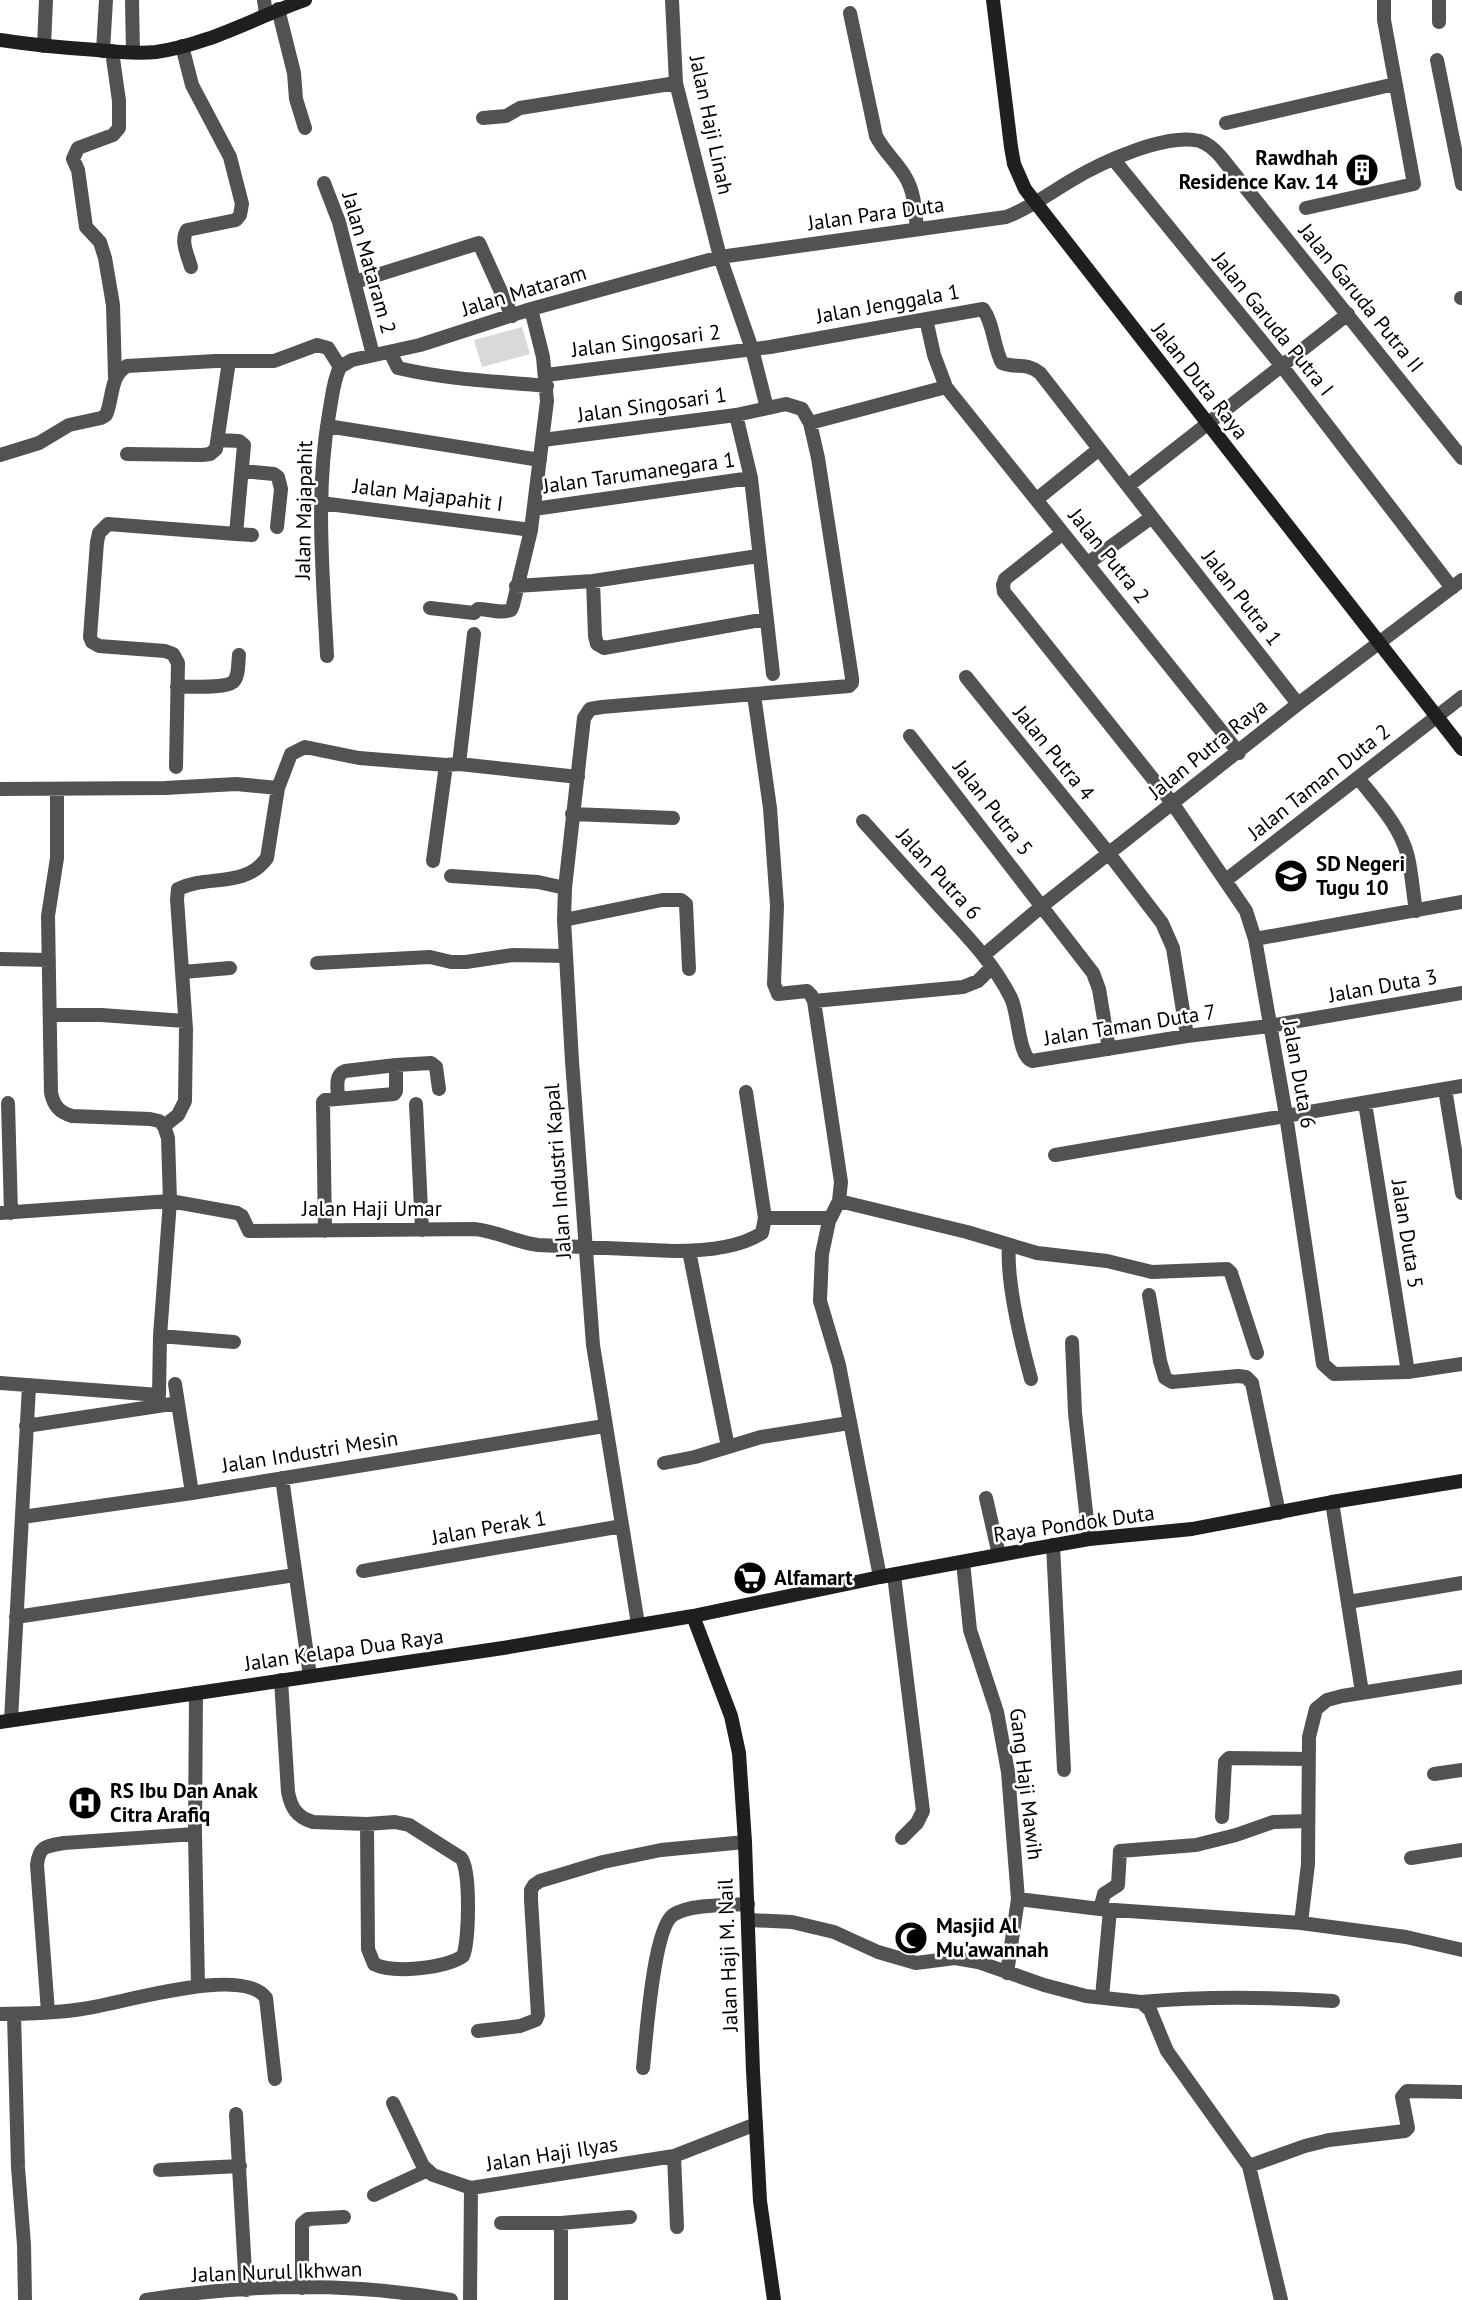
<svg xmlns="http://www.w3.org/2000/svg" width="1462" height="2300" font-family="'PT Sans',sans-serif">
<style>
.green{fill:#d9d9d9}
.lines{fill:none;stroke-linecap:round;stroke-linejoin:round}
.street{stroke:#525252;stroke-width:14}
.secondary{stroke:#1f1f1f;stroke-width:14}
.labels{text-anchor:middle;stroke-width:5;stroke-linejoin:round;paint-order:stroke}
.street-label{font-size:21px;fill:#000;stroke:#fff}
.poi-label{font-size:21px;font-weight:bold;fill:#000;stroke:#fff;text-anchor:start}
</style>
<rect width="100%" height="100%" fill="#fff"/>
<path class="green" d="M522,327L530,354L482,367L474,340Z"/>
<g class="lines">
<path class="street" d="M132,0L133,52
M264,0L266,14
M672,0L676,83L720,257L752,349L767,408
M278,9L294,73L296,99L305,128
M850,13L876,136C884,152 898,163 906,178C915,193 915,212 917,229
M1439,22V0
M44,46L46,0
M182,46L192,85L230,157L242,204L240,215L236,220L187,230C180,241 188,256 191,267
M103,51L106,0
M112,51L119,101V128L113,135L78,148L73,159L78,170L86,227L100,242L105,258L113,305L115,377
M1437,60L1462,184
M483,118L506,116L520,108L676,83
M1226,123L1395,84
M1114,160L1281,365L1452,588
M324,183L339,222L373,355
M1306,208L1414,184L1384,20V0
M355,282L479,243L512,316
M1461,298H1462
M926,319L934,355L946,387L1239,753
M390,352L398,368C449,380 496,381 547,386
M340,367L352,360L420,345L531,309L720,257L1006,217C1030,208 1050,193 1072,180C1102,162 1165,133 1200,141C1209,144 1215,150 1221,157L1462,458
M546,375L770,347L983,309C994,324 993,346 1002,363C1017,369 1024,361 1040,373L1152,517L1088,563
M736,415L751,478L773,674
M810,423L946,387
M327,426L540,460
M543,440L736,415L786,404L802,409L810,423L818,458L852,678V683L849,686L602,707L590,709L584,718L565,888L564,920L572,1061L593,1345L638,1624
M127,454L202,455L210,454L216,449L229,361
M0,455L39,443L69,425L101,418L106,415C113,399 110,375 127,366L216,361H274L317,345L328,348L340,367
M242,471L274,474L278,477L281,489L277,527
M1128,486L1348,314
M1037,499L1098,450
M321,503L531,530
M534,509L751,478
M1152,517L1298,704
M1063,533L1005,579L1003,585L1004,592L1173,804L1246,911L1255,939L1286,1115L1323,1364L1334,1374L1408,1372L1462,1364
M236,534L252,535
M593,581L595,636L597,644L604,648L766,619
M516,586L593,581L758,556
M430,608L474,613L478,609C489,609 500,614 511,610L513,605L531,530L547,401L543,357L531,309
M327,656C323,576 315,494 329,414C332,398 333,381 340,367
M966,677L1110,855L1162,923L1173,948L1187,1036
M177,687C189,686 224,689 233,682C239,677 238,663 239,655
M754,695L770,808L777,906L774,984L778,994L807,991L811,995L814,1001L841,1182L839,1201L829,1221L822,1254L820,1301L839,1365L880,1577
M910,736L1093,973L1099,989L1109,1049
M459,764L474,634
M176,767L178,663L173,654L165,651L99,646L92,642L90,637L97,542L99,533L108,524L236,534L244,445L239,441L218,440
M1359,779C1377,802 1401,827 1408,857C1412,875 1413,893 1416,911
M0,789L165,788L236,784L278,788L291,754L305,747L359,758L446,765L459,764L578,777
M572,814L673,818
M863,821C890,851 916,880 942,909C968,937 994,964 1011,998C1019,1014 1018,1056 1032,1061L1187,1036L1269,1026L1462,993
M433,861L446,765
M451,876L538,882L565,888
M1226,880L1462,697
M564,920L662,900H681L686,904L689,969
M1255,939L1462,902
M984,955L1042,906L1298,704L1462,580
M0,959L49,960
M317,963L430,957L451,962H466L513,955L566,956
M183,972L230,968
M814,1001L963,987L978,981L992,967
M50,1015H101L185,1021
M1445,1089L1462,1193
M338,1099C338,1089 334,1075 345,1071L396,1065
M8,1103L11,1213
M1365,1103L1408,1372
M416,1104L422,1230
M164,1126L178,1115L185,1101L186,1029L177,899L178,889C208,874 244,889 267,858L278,788
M1055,1155L1462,1086
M839,1201L967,1232L1037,1253L1107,1261L1152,1272L1227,1269L1231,1273L1257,1353
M0,1213L170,1201L237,1213L242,1216L249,1231L474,1229C497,1231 515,1242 538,1245L674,1251C701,1251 739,1248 762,1233L765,1218L746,1092
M765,1218H830
M325,1231L323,1102L325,1100L394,1094L396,1091V1065L431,1063L436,1067L439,1089
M1009,1245C1006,1283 1021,1342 1031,1379
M689,1251L728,1447L761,1437L849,1423
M1149,1295L1160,1361L1165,1378L1172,1382L1238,1376L1246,1377L1252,1383L1279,1513
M160,1336L234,1342
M1072,1342L1075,1413L1089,1539
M0,1383L159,1395L160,1336L170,1201L168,1138L164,1126L159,1121L150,1119L72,1116C59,1112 54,1106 51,1093L48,916L57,858V790
M175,1384L192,1493
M26,1426L178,1403
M664,1463L695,1457L728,1447
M282,1478L310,1676
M986,1498L999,1555
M1332,1502L1362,1692
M22,1517L192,1493L604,1426
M1053,1545L1064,1770
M963,1562L970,1630L997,1712L1008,1772L1018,1899L1007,1973
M363,1571L622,1526
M894,1575L923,1811L917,1823L902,1838
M1348,1602L1462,1583
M16,1617L295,1575
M281,1680L288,1792C291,1807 296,1817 313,1822L367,1824L395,1822L409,1825L461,1858C471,1869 469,1942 463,1956C446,1968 393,1974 374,1964L368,1949L367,1824
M196,1693L195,1834L198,1986
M11,1720L29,1386
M1434,1774L1462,1770
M1222,1817L1225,1762L1229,1758L1309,1759
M1411,1858L1462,1850
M1018,1899L1100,1909L1301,1923L1406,1937L1462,1950
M1100,1909L1104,1894L1118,1885L1120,1851L1196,1845L1236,1835L1273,1822L1308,1821
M749,1920L792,1922L834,1932L878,1952L916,1963L955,1958L978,1962L1044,1985L1086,1996L1141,2002L1150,2010L1167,2051L1249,2166L1281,2300
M1301,1923L1308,1864L1309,1737L1316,1709L1327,1700L1342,1696L1462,1677
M1102,1997L1110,1910
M1141,2002C1205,1996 1270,1997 1333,2001
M48,2012L37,1865C39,1846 46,1846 64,1843L195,1834
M0,2014C27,2014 55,2013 82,2009C117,2005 243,1964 266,1998L275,2079
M14,2014L18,2167L24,2245L25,2300
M478,2031L520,2026L536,2020L538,2015L531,1900V1890L534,1885L540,1881L603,1862L661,1850L745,1842
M643,2068C646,2040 653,1929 673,1915C689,1904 729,1905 748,1904
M393,2103L423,2166L433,2175L471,2188L674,2156L756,2124
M236,2114L246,2290
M674,2156L677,2227
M1249,2166L1305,2146L1329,2140L1405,2131L1408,2128L1402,2097L1407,2091L1462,2092
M160,2170L240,2166
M374,2195L428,2170
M501,2223H561L630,2217
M302,2288V2224L308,2219L344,2217
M146,2300C245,2284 351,2282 451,2300
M470,2300L471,2188
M561,2300V2223"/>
<path class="secondary" d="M993,0L1011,147L1014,164L1025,189L1462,749
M0,40C32,45 64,48 97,50C116,52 137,54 156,52C208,45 256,17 305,0
M693,1616L731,1716L739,1753L745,1842L753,2071L760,2201L774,2300
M0,1722L503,1648L693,1616L880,1577L999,1555L1089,1539L1192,1529L1332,1502L1462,1481"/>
</g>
<defs>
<symbol id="building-disc" viewBox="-11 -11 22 22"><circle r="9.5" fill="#000" stroke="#fff"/><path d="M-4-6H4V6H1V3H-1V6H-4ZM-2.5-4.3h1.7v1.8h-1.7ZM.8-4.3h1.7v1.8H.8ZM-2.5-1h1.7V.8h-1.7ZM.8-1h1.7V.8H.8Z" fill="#fff"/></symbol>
<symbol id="school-disc" viewBox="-11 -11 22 22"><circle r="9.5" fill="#000" stroke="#fff"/><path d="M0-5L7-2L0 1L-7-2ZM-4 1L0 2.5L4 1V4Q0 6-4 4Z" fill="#fff"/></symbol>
<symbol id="supermarket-disc" viewBox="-11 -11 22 22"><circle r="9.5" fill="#000" stroke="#fff"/><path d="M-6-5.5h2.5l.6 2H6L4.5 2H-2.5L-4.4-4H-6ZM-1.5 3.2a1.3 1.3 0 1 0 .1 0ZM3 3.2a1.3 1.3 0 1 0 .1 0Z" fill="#fff"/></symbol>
<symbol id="hospital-disc" viewBox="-11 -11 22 22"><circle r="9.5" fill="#000" stroke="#fff"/><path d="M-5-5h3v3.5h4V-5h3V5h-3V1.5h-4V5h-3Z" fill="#fff"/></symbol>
<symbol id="mosque-disc" viewBox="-11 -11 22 22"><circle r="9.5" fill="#000" stroke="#fff"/><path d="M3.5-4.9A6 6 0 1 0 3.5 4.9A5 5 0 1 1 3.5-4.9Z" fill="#fff"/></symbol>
</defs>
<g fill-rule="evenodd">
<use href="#building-disc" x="1343" y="151" width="38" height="38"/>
<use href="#school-disc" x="1272" y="857" width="38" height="38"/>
<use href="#supermarket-disc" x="731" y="1559" width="38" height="38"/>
<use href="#hospital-disc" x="66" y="1784" width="38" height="38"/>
<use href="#mosque-disc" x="892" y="1919" width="38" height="38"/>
</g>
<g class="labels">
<g class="street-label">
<text transform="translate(711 125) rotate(78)" y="7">Jalan Haji Linah</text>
<text transform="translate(876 214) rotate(-8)" y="7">Jalan Para Duta</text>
<text transform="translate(369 263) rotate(74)" y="7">Jalan Mataram 2</text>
<text transform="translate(524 291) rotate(-17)" y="7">Jalan Mataram</text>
<text transform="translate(1361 298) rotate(51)" y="7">Jalan Garuda Putra II</text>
<text transform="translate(888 304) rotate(-10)" y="7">Jalan Jenggala 1</text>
<text transform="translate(1273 324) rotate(51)" y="7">Jalan Garuda Putra I</text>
<text transform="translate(646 341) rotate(-7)" y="7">Jalan Singosari 2</text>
<text transform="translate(1200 381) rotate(52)" y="7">Jalan Duta Raya</text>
<text transform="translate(652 405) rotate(-8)" y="7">Jalan Singosari 1</text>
<text transform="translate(639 473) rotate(-8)" y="7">Jalan Tarumanegara 1</text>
<text transform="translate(428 495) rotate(7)" y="7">Jalan Majapahit I</text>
<text transform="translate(304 510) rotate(-89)" y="7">Jalan Majapahit</text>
<text transform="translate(1109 556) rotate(51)" y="7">Jalan Putra 2</text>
<text transform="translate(1242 598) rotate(52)" y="7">Jalan Putra 1</text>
<text transform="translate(1208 749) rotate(-39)" y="7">Jalan Putra Raya</text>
<text transform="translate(1054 753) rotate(51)" y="7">Jalan Putra 4</text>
<text transform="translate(1319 782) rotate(-38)" y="7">Jalan Taman Duta 2</text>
<text transform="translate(993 808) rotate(52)" y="7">Jalan Putra 5</text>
<text transform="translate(939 874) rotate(48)" y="7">Jalan Putra 6</text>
<text transform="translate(1383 986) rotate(-10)" y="7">Jalan Duta 3</text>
<text transform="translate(1130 1025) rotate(-9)" y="7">Jalan Taman Duta 7</text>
<text transform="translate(1299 1074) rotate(80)" y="7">Jalan Duta 6</text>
<text transform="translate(558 1171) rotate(-94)" y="7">Jalan Industri Kapal</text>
<text x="372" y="1216">Jalan Haji Umar</text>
<text transform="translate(1407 1234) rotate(81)" y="7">Jalan Duta 5</text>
<text transform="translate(310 1452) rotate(-9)" y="7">Jalan Industri Mesin</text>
<text transform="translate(1074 1524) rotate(-8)" y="7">Raya Pondok Duta</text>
<text transform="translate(489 1528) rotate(-10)" y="7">Jalan Perak 1</text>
<text transform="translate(344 1650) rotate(-8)" y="7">Jalan Kelapa Dua Raya</text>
<text transform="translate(1026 1784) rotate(83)" y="7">Gang Haji Mawih</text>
<text transform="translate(728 1955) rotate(-92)" y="7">Jalan Haji M. Nail</text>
<text transform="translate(552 2154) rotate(-9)" y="7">Jalan Haji Ilyas</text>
<text transform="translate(277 2272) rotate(-2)" y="7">Jalan Nurul Ikhwan</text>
</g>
<g class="poi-label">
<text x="1338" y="165" text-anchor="end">Rawdhah<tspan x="1338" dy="24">Residence Kav. 14</tspan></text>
<text x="1316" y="871">SD Negeri<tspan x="1316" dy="24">Tugu 10</tspan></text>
<text x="774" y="1585">Alfamart</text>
<text x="110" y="1798">RS Ibu Dan Anak<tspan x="110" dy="24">Citra Arafiq</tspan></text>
<text x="936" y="1933">Masjid Al<tspan x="936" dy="24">Mu'awannah</tspan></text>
</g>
</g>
</svg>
